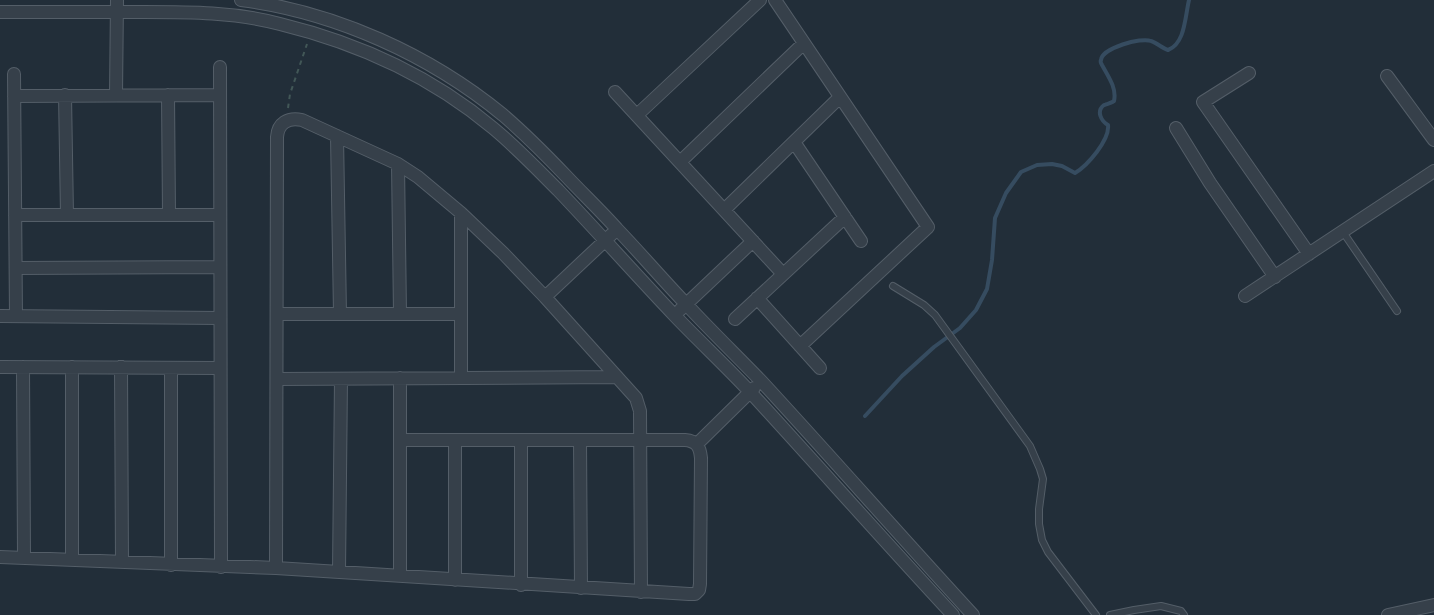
<svg xmlns="http://www.w3.org/2000/svg" width="1434" height="615" font-family="Cabin,sans-serif">
<style>
.lines{fill:none;stroke-linecap:round;stroke-linejoin:round}
.stream{stroke:#364c60;stroke-width:4}
.service-casing{stroke:#545e68;stroke-width:8}
.minor-casing{stroke:#545e68;stroke-width:14}
.path{stroke:#425757;stroke-width:2;stroke-dasharray:4.5 4.5;stroke-linecap:butt}
.service{stroke:#36404a;stroke-width:6}
.minor{stroke:#36404a;stroke-width:12}
</style>
<rect width="100%" height="100%" fill="#222e39"/>
<g class="lines">
<path class="stream" d="M865,416L902,376L934,347L960,328L976,310L987,289L992,260L995,218L1006,193L1021,172L1037,165L1052,164L1062,166L1075,173C1087,166 1110,140 1108,125C1101,121 1096,111 1104,105C1105,105 1113,102 1114,101C1117,88 1108,76 1102,65C1101,63 1100,62 1101,60C1102,48 1141,37 1151,41C1157,43 1162,48 1168,50C1185,44 1185,17 1189,0"/>
<defs>
<path id="service" d="M1343,232L1397,311
M893,286L924,305L935,315L1030,446L1040,469L1043,479L1039,509V524L1042,540L1048,552L1096,615
M1110,615L1134,610L1161,606L1181,611L1184,615"/>
<path id="minor" d="M241,0C335,12 430,55 503,115C525,134 546,155 566,176C583,194 601,211 617,229C641,254 663,280 687,305C711,331 737,356 762,382C833,459 902,538 973,615
M775,0L928,227L800,346
M0,12C48,12 96,12 144,12C190,12 235,12 280,24C358,43 431,76 493,128C516,147 537,169 558,190C598,232 636,275 676,317C701,343 727,367 752,394C819,467 885,542 953,615
M220,67L221,567
M1249,73L1203,102L1309,254
M14,74L16,316
M1387,76L1434,140
M615,92L783,274
M65,95L67,215
M116,95L117,0
M168,95L169,215
M14,96L220,95
M637,115L760,0
M1176,128L1210,183L1275,277
M337,136L340,314
M794,142L861,241
M680,162L804,43
M398,164L400,314
M724,210L840,97
M461,213V378
M15,215H220
M16,268L220,267
M1245,296L1434,171
M545,297L612,234
M757,298L820,368
M680,310L753,241
M277,314H461
M0,316L220,318
M735,319L845,217
M0,367L220,368
M23,367L24,558
M121,367L122,562
M171,368V565
M277,379L617,377
M580,440L581,588
M697,444L754,388
M0,557L276,568L689,594H695L699,590L700,584L701,458C700,447 697,441 685,440H400
M72,560V367
M276,568L277,137C278,123 288,117 302,120L398,164L418,177L461,213L503,253L545,297L636,398L640,411L641,592
M339,572L341,379
M400,576V378
M455,580V440
M521,585V440
M1388,615L1434,605"/>
</defs>
<use href="#service" class="service-casing"/>
<use href="#minor" class="minor-casing"/>
<path class="path" d="M288,108L290,94L307,44"/>
<use href="#service" class="service"/>
<use href="#minor" class="minor"/>
</g>
</svg>
